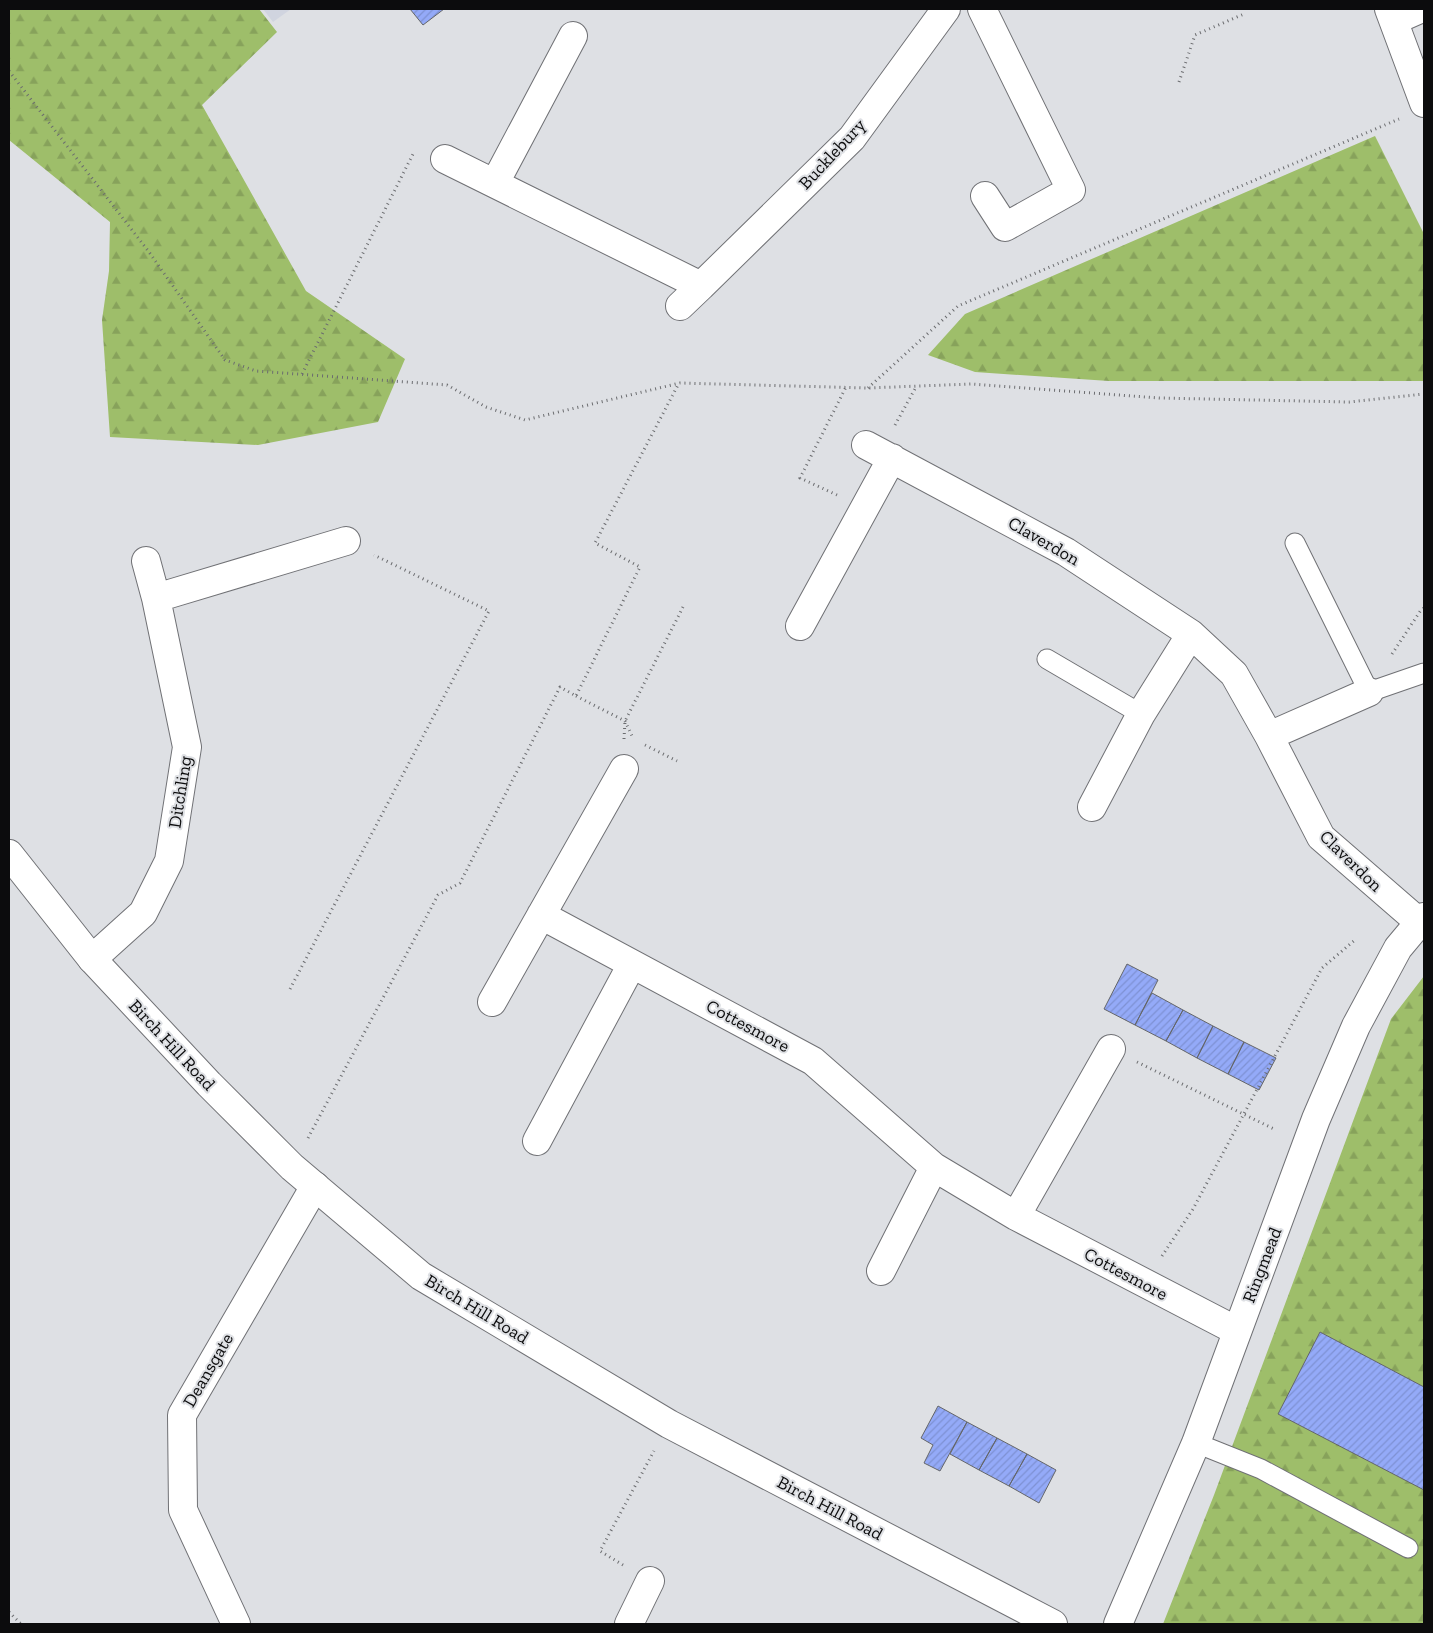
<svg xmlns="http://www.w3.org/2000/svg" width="1433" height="1633" font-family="'Zilla Slab',serif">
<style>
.built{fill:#d0d4df}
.forest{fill:url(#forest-firs)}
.building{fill:url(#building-hatch);stroke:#646669}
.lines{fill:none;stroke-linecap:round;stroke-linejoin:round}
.lane-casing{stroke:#707175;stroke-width:21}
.street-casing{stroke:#707175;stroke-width:30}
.secondary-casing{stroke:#707175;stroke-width:30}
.path{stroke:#6b6c6f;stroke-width:3;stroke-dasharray:1 4;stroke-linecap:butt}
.lane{stroke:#fff;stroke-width:19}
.street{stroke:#fff;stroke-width:28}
.secondary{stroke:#fff;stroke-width:28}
.labels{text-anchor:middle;stroke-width:4;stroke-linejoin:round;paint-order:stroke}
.street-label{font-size:18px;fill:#0c0c0d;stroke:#dee0e4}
</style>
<defs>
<pattern id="forest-firs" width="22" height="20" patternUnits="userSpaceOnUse" patternTransform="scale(1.25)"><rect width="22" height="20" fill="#9ebe6a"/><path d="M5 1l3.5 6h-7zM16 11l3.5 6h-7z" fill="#87a25b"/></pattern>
<pattern id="building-hatch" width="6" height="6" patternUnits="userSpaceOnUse" patternTransform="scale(1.25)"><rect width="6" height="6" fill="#94aaf8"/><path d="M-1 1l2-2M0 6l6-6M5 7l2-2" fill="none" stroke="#7e91d3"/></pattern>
</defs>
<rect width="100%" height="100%" fill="#dee0e4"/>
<path class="built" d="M263,9H291L273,22Z"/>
<path class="forest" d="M9,9H259L277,32L202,105L306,291L405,359L378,422L258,445L110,437L102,320L109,271L110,222L9,140Z
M1375,136L1424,234V381H1109L975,372L928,355L965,314Z
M1424,976V1624H1163L1214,1495L1391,1019Z"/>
<path class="building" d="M410,9H444L423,25Z
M1127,964L1158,980L1135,1025L1104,1009Z
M1152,993L1183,1010L1166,1041L1135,1025Z
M1183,1010L1213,1026L1197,1058L1166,1041Z
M1213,1026L1244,1042L1228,1074L1197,1058Z
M1244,1042L1276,1058L1259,1090L1228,1074Z
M1320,1332L1424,1387V1490L1278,1414Z
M938,1406L967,1422L940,1471L924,1463L933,1445L921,1438Z
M967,1422L997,1438L979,1470L950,1454Z
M997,1438L1027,1454L1009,1486L979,1470Z
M1027,1454L1056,1470L1039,1503L1009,1486Z"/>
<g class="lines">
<defs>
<path id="lane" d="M1295,543L1369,692L1424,673
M1047,659L1141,714
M1196,1443L1261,1469L1408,1548"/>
<path id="street" d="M982,9L1071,190L1005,227L985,196
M1395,20L1420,9
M445,159L701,286L852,138L946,9
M495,183L573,36
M680,306L701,286
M866,445L1066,552L1191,634L1234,674L1269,736L1321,837L1419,922
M146,561L156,598
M800,626L892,458
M1269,736L1369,692
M1092,807L1141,714L1191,634
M541,915L813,1061L934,1167L1016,1216L1237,1331
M92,959L143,913L169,861L187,747L156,598L346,541
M492,1002L624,769
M537,1141L632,964
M1016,1216L1111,1049
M881,1271L934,1167
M236,1624L183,1510L182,1415L315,1186
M629,1624L650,1581"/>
<path id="secondary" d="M1389,9L1424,103
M9,854L92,959L209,1084L292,1167L421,1276L669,1424L1053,1624
M1118,1624L1196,1443L1316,1119L1356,1026L1398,948L1424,917"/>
</defs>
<use href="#lane" class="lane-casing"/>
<use href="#street" class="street-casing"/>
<use href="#secondary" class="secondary-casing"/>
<path class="path" d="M9,71L149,252L225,360L256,371L447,385L486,407L525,420L680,383L868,388L971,384L1159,398L1349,402L1424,394
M1179,82L1195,35L1244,14
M302,374L413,154
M868,388L958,306L1399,119
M895,425L916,387
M837,495L800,478L846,387
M1392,654L1421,610L1424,608
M576,696L625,721L633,738
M624,739L625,721L683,607
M645,745L677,761
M290,989L489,611L374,555
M1137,1062L1276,1130
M308,1138L438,895L460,883L560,687L576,696L640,567L595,543L679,383
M1162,1256L1193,1209L1322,968L1355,940
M623,1565L600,1551L654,1451
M9,1612L21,1624"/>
<use href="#lane" class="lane"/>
<use href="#street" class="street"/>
<use href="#secondary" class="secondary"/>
</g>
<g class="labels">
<g class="street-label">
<text transform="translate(832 154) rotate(-47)" y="6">Bucklebury</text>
<text transform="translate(1044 541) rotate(30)" y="6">Claverdon</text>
<text transform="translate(180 792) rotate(-81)" y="6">Ditchling</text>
<text transform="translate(1351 861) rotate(44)" y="6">Claverdon</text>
<text transform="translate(748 1026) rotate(28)" y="6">Cottesmore</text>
<text transform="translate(172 1045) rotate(47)" y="6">Birch Hill Road</text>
<text transform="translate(1262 1265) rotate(-69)" y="6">Ringmead</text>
<text transform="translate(1126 1274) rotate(28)" y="6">Cottesmore</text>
<text transform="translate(477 1309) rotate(31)" y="6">Birch Hill Road</text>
<text transform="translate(208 1370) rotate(-60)" y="6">Deansgate</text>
<text transform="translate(830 1508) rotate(28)" y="6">Birch Hill Road</text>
</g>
</g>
<rect width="1433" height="1633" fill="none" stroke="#0c0c0d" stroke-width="20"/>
</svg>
